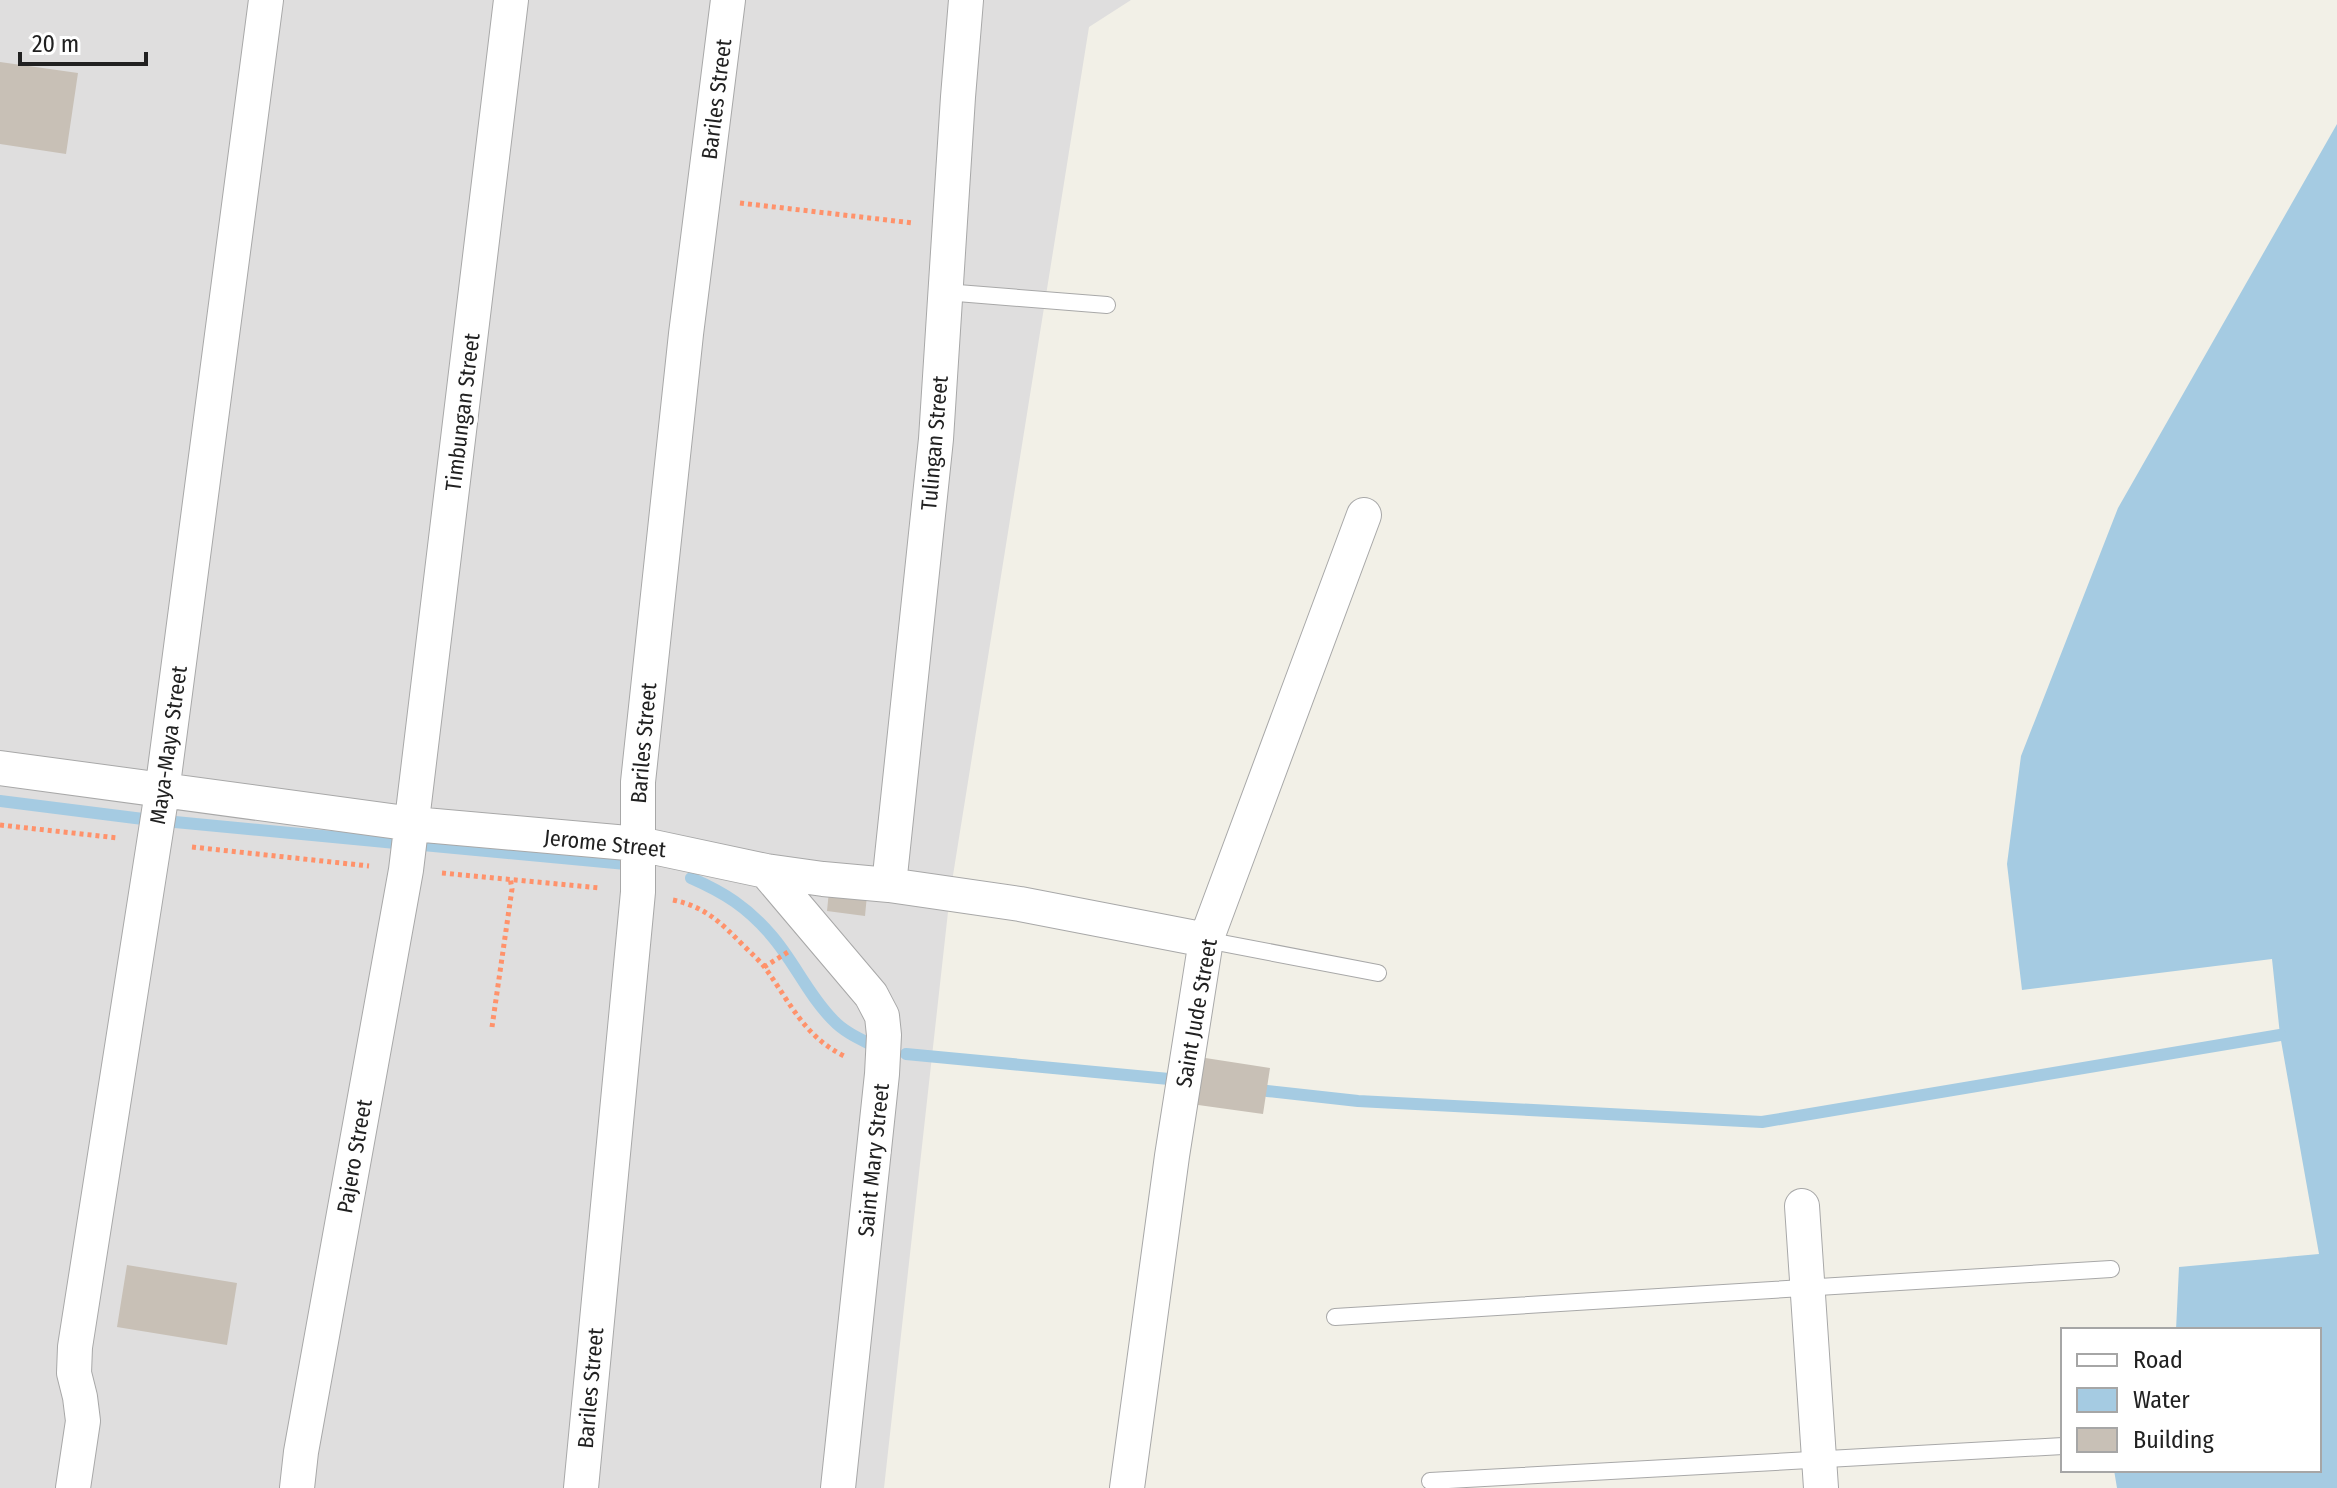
<svg xmlns="http://www.w3.org/2000/svg" width="2337" height="1488" font-family="'Fira Sans Condensed',sans-serif">
<style>
.residential{fill:#dfdede}
.water{fill:#a5cbe2}
.lines{fill:none;stroke-linecap:round;stroke-linejoin:round}
.stream{stroke:#a5cbe2;stroke-width:12}
.building{fill:#c8c0b6}
.service-casing{stroke:#a8a8a8;stroke-width:18}
.minor-casing{stroke:#a8a8a8;stroke-width:36}
.path{stroke:#ff926b;stroke-width:5;stroke-dasharray:4 4;stroke-linecap:butt}
.service{stroke:#fff;stroke-width:16}
.minor{stroke:#fff;stroke-width:34}
.labels{text-anchor:middle;stroke-width:8;stroke-linejoin:round;paint-order:stroke}
.street-label{font-size:22px;fill:#212121;stroke:#fff}
</style>
<rect width="100%" height="100%" fill="#f2f0e7"/>
<path class="residential" d="M0,0H1131L1089,27L950,894L884,1488H0Z"/>
<path class="water" d="M2337,124V1488H2117L2114,1470H2319V1330H2176L2179,1267L2319,1254L2280,1035L2272,959L2022,990L2007,864L2021,756L2118,508Z"/>
<g class="lines">
<path class="stream" d="M0,801L143,819
M175,822L396,843
M423,845L626,864
M691,878C725,893 747,907 771,935C794,961 808,995 833,1020C844,1032 860,1039 874,1046
M906,1054L1169,1079
M1267,1091L1358,1101L1762,1122L2280,1035"/>
</g>
<path class="building" d="M0,62L78,73L66,154L0,144Z
M829,891L867,895L865,916L827,911Z
M1199,1057L1270,1068L1263,1114L1191,1104Z
M127,1265L237,1283L227,1345L117,1327Z"/>
<g class="lines">
<defs>
<path id="service" d="M945,292L1107,305
M1206,940L1378,973
M1335,1317L2111,1269
M1430,1481L2063,1446"/>
<path id="minor" d="M0,768L413,824L639,844L766,871L823,879L889,885L1020,904L1206,940
M766,871L871,995L882,1016L884,1035L882,1074L838,1488
M889,885L936,439L958,97L966,0
M1802,1206L1821,1488
M73,1488L83,1421L80,1397L74,1373L75,1347L162,792L266,0
M297,1488L301,1452L406,870L511,0
M581,1488L638,892V782L686,334L728,0
M1127,1488L1172,1156L1206,940L1364,515"/>
</defs>
<use href="#service" class="service-casing"/>
<use href="#minor" class="minor-casing"/>
<path class="path" d="M740,203L913,223
M0,825L118,838
M192,847L369,866
M442,873L600,888
M673,900C706,907 721,923 744,946C752,954 760,961 766,969C791,1004 804,1036 844,1056
M764,967L788,952
M492,1027L512,889L510,878"/>
<use href="#service" class="service"/>
<use href="#minor" class="minor"/>
</g>
<g class="labels">
<g class="street-label">
<text transform="translate(716 99) rotate(-83)" y="8">Bariles Street</text>
<text transform="translate(462 412) rotate(-83)" y="8">Timbungan Street</text>
<text transform="translate(934 443) rotate(-85)" y="8">Tulingan Street</text>
<text transform="translate(643 743) rotate(-85)" y="8">Bariles Street</text>
<text transform="translate(168 745) rotate(-82)" y="8">Maya-Maya Street</text>
<text transform="translate(605 843) rotate(6)" y="8">Jerome Street</text>
<text transform="translate(1196 1013) rotate(-80)" y="8">Saint Jude Street</text>
<text transform="translate(354 1156) rotate(-80)" y="8">Pajero Street</text>
<text transform="translate(873 1160) rotate(-84)" y="8">Saint Mary Street</text>
<text transform="translate(590 1388) rotate(-85)" y="8">Bariles Street</text>
</g>
</g>
<rect x="2061" y="1328" width="260" height="144" fill="#ffffff" stroke="#a6a6a6" stroke-width="2"/>
<rect x="2077" y="1354" width="40" height="12" fill="#ffffff" stroke="#a6a6a6" stroke-width="2"/>
<text x="2133" y="1368" font-size="24" fill="#212121">Road</text>
<rect x="2077" y="1388" width="40" height="24" fill="#a5cbe2" stroke="#a6a6a6" stroke-width="2"/>
<text x="2133" y="1408" font-size="24" fill="#212121">Water</text>
<rect x="2077" y="1428" width="40" height="24" fill="#c8c0b6" stroke="#a6a6a6" stroke-width="2"/>
<text x="2133" y="1448" font-size="24" fill="#212121">Building</text>
<path d="M20 52v12h126v-12" fill="none" stroke="#212121" stroke-width="4"/>
<text x="32" y="52" font-size="24" fill="#212121" stroke="#ffffff" stroke-width="6" paint-order="stroke">20 m</text>
</svg>
